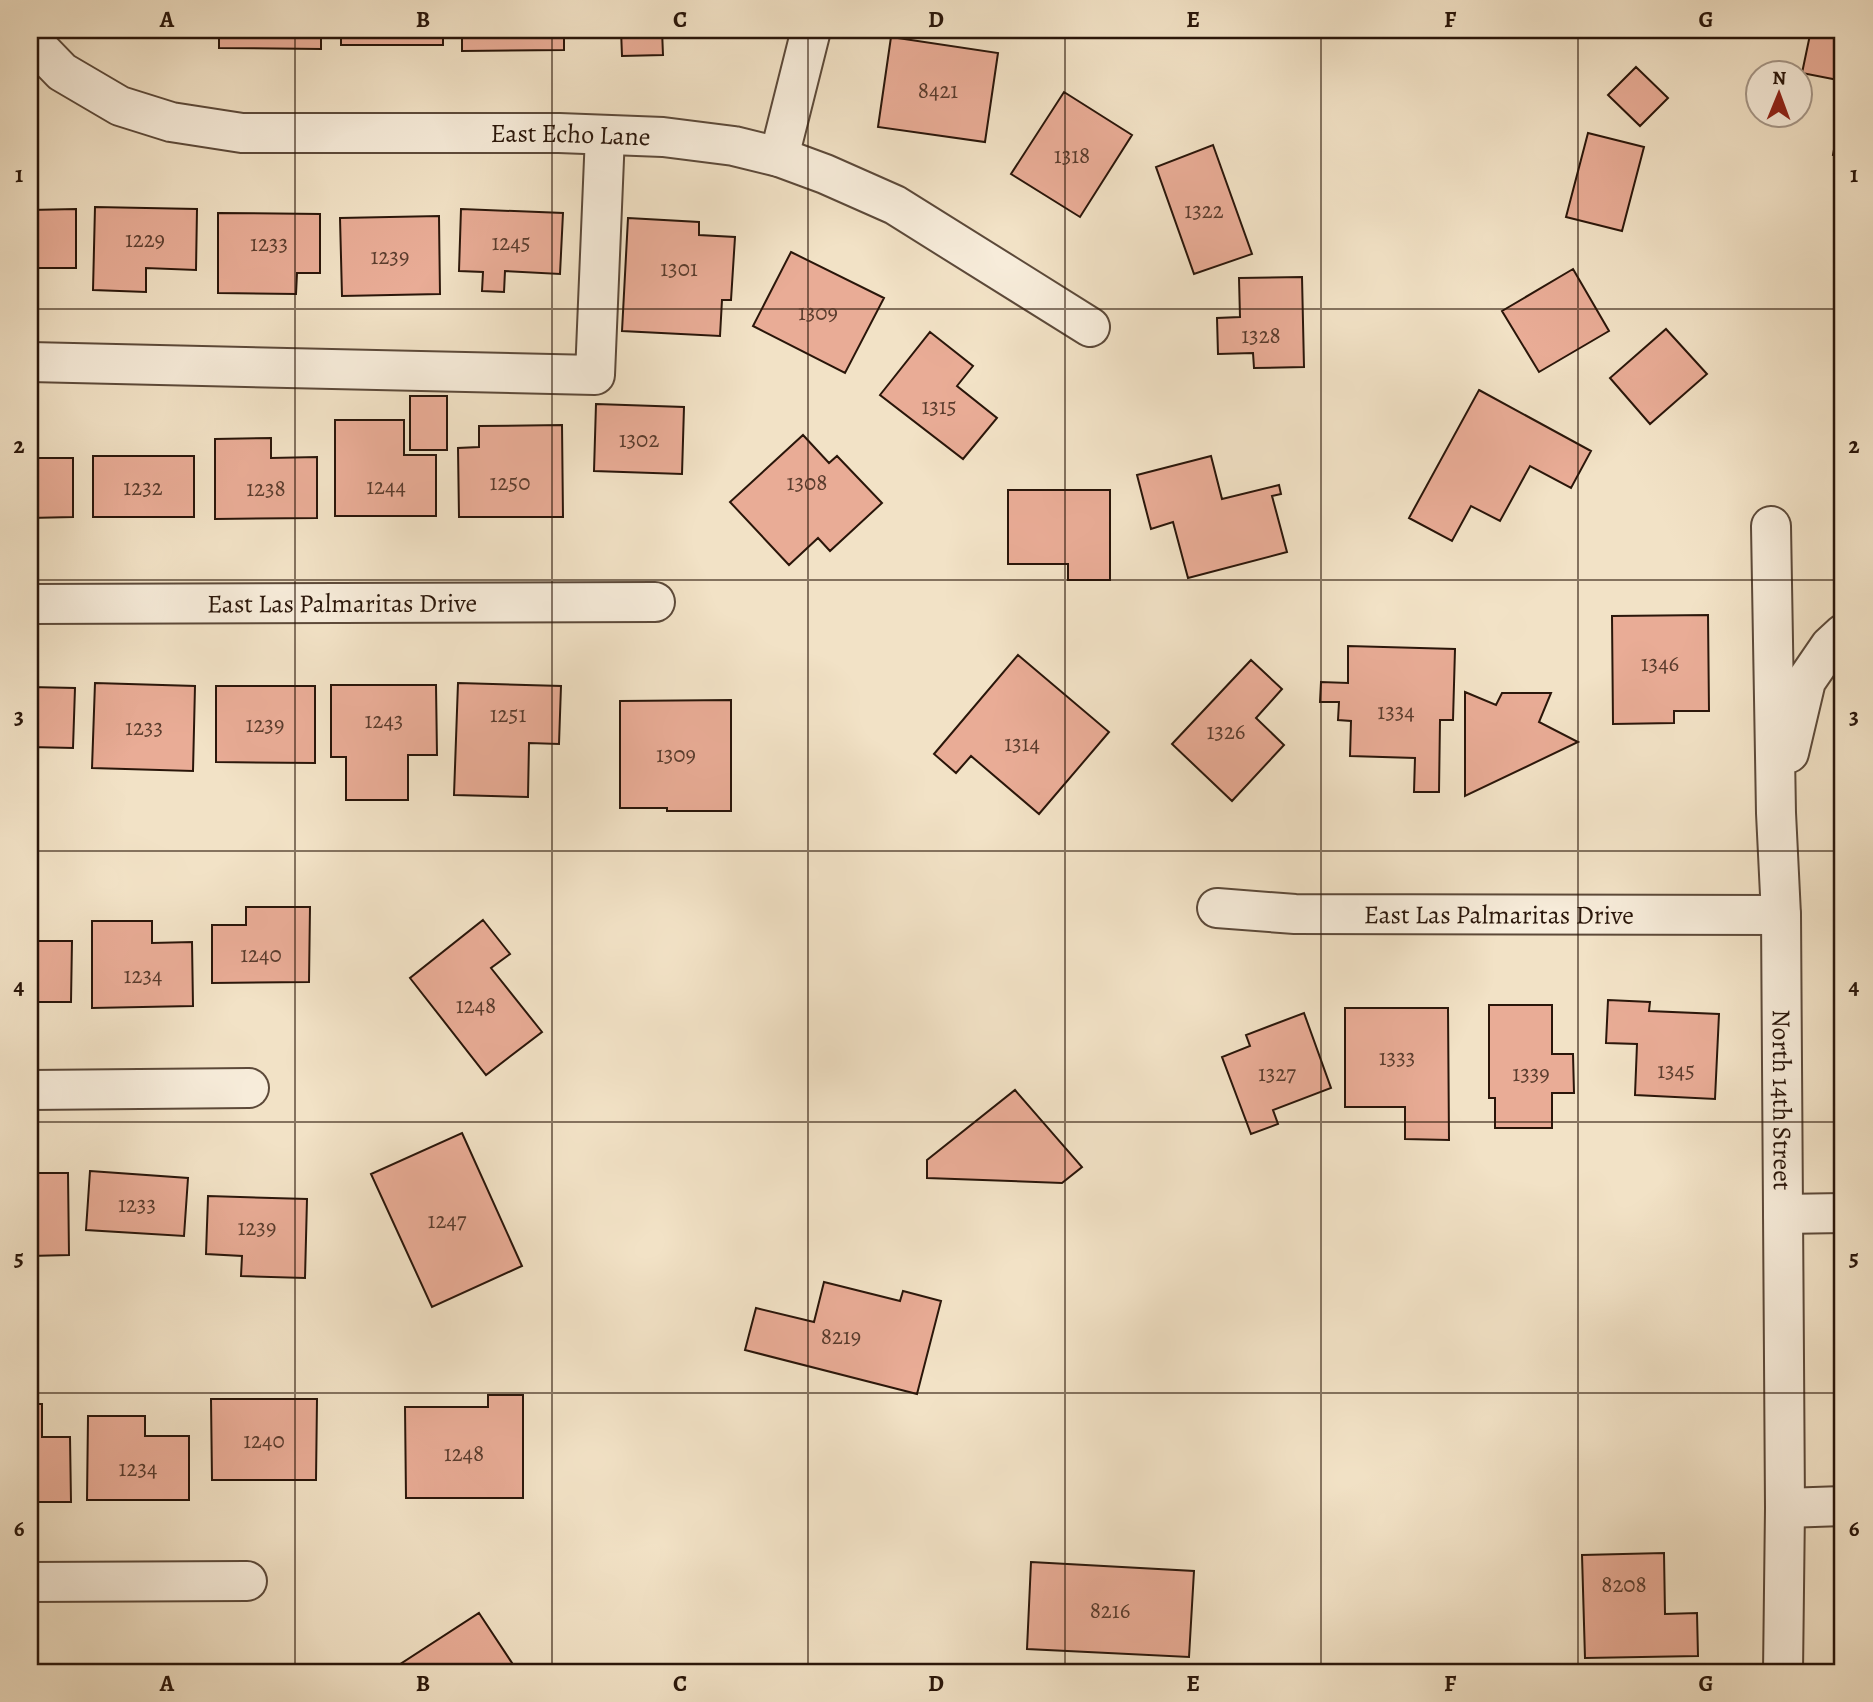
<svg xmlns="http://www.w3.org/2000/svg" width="1873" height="1702" font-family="Alegreya,serif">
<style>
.building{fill:#e9ac96;stroke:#2a160a;stroke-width:2}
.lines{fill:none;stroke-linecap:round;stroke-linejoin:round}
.minor-casing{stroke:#5c4939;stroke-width:42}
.minor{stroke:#f7ecda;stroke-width:38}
.grid{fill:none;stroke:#2a160a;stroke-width:2;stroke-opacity:0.55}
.labels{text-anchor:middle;stroke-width:5;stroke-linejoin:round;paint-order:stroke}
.number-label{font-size:23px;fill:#5a3c2d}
.street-label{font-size:26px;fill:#2a160a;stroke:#f7ecda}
.neatline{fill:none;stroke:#2a160a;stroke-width:2.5}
.grid-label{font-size:23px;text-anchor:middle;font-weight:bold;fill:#2a160a}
</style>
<rect width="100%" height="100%" fill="#f2e2c6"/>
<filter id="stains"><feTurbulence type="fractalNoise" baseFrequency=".00286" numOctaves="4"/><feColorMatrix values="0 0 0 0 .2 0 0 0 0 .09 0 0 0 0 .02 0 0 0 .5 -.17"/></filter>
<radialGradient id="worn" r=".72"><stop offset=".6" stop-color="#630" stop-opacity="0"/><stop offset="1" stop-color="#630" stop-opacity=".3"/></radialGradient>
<path class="building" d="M219,30H321V49L219,48Z
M341,30H443V45H341Z
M462,30H564V50L462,51Z
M621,30H662L663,55L622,56Z
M1811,30H1842L1841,36L1843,37V81L1802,73Z
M891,37L998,53L985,142L878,127Z
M1636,67L1668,98L1640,126L1608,95Z
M1064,92L1132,135L1080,217L1011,174Z
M1843,101V157L1833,155Z
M1588,133L1644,147L1622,231L1566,217Z
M1213,145L1252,254L1194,274L1156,167Z
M95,207L197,209L196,270L146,268V292L93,290Z
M76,209V268H33L34,293H30V210Z
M461,209L563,213L560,274L505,271L504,292L482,291L483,272L459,271Z
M218,213L320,214V273H297L296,294L218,293Z
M439,216L440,294L342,296L340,218Z
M628,218L699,222V235L735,237L731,300H722L720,336L622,331Z
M791,252L884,298L845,373L753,326Z
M1573,269L1609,331L1539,372L1502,311Z
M1302,277L1304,367L1254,368L1253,353L1218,354L1217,318L1240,317L1239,278Z
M1666,329L1707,374L1650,424L1610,378Z
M930,332L973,366L957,386L997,418L963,459L880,395Z
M1479,390L1591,451L1571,488L1530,466L1500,521L1471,506L1452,541L1409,518Z
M410,396H447V450H410Z
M30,401H32L33,458H73V517L30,518Z
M596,404L684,407L682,474L594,471Z
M335,420H404V455H436V516H335Z
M562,425L563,517H459L458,448L479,447V426Z
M803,435L829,463L837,456L882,503L830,551L818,538L789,565L730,502Z
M271,438V458L317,457V518L215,519V439Z
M93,456H194V517H93Z
M1211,456L1222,499L1279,485L1281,494L1272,496L1287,552L1188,578L1173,522L1151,529L1137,475Z
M1008,490H1110V580H1068V564H1008Z
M1708,615L1709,711H1674V723L1613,724L1612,616Z
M1348,646L1455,649L1453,720H1440L1439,792H1414L1415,758L1350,756L1351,721L1338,720L1339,702H1320L1321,682L1348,683Z
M1018,655L1109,732L1039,814L971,756L956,773L934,754Z
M1251,660L1282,689L1256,718L1284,745L1232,801L1172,744Z
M95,683L195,686L193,771L92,768Z
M458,683L561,686L559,744L529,743L528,797L454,795Z
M331,685H436L437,755H408V800H346V757H331Z
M216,686H315V763L216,762Z
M30,687L75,688L73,748L30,747Z
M1465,692L1496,705L1502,693H1551L1539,722L1578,742L1465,796Z
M731,700V811H667V808H620V701Z
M30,884L31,941H72L71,1002H30Z
M246,907H310L309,982L212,983V925H246Z
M483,920L510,954L491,968L542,1032L486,1075L410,978Z
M92,921H152V943L192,942L193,1006L92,1008Z
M1608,1000L1650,1002L1649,1011L1719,1014L1715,1099L1635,1095L1637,1044L1606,1043Z
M1489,1005H1552V1054H1573L1574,1093H1552V1128H1495V1098H1489Z
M1345,1008H1448L1449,1140L1405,1139V1107H1345Z
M1304,1013L1331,1088L1273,1110L1278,1124L1251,1134L1222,1057L1250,1046L1246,1035Z
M1015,1090L1082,1167L1062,1183L927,1178V1160Z
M462,1133L522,1266L432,1307L371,1174Z
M90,1171L188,1178L184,1236L86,1230Z
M30,1173H68L69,1255L30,1256Z
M208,1196L307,1199L305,1278L241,1276L242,1256L206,1254Z
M824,1282L900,1301L903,1291L941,1301L917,1394L745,1350L756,1308L814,1322Z
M488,1395H523V1498H406L405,1407H488Z
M211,1399H317L316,1480H212Z
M30,1404H42V1437H70L71,1502H30Z
M88,1416H145V1436H189V1500H87Z
M1664,1553L1665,1614L1697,1613L1698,1656L1585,1658L1582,1555Z
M1031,1562L1194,1571L1189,1657L1027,1649Z
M479,1613L518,1672H388Z
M88,1666L198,1670L197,1672H88Z"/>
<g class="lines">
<defs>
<g id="minor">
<path id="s1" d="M30,39L62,72L120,106L171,122L242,133H559L663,137L734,146L779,157L825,174L895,205L1090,327"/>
<path d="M779,157L811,30"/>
<path d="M30,362L595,375L605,135"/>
<path id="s2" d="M1771,526L1776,813L1781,915L1785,1508L1783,1672"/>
<path id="s3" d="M30,604L655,602"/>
<path d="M1789,753L1806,681L1830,646L1843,634"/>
<path id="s4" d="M1217,908L1295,914L1781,915"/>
<path d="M30,1090L249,1088"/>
<path d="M1783,1214L1843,1213"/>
<path d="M1785,1508L1843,1506"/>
<path d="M30,1582L247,1581"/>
</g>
</defs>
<use href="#minor" class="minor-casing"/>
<use href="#minor" class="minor"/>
</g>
<path class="grid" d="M295,30V1672M552,30V1672M808,30V1672M1065,30V1672M1321,30V1672M1578,30V1672M30,309H1843M30,580H1843M30,851H1843M30,1122H1843M30,1393H1843"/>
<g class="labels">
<g class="number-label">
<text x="938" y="98">8421</text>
<text x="1072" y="163">1318</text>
<text x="1204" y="218">1322</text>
<text x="145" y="247">1229</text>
<text x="511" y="250">1245</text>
<text x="269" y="251">1233</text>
<text x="390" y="264">1239</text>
<text x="679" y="276">1301</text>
<text x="818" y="320">1309</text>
<text x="1261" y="343">1328</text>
<text x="939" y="414">1315</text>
<text x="639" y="447">1302</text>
<text x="510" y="490">1250</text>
<text x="807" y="490">1308</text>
<text x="386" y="494">1244</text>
<text x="143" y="495">1232</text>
<text x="266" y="496">1238</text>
<text x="1660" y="671">1346</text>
<text x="1396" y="719">1334</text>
<text x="508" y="722">1251</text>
<text x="384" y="728">1243</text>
<text x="265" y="732">1239</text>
<text x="144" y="735">1233</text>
<text x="1226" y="739">1326</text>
<text x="1022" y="751">1314</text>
<text x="676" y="762">1309</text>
<text x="261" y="962">1240</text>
<text x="143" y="983">1234</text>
<text x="476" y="1013">1248</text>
<text x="1397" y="1065">1333</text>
<text x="1676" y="1078">1345</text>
<text x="1277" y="1081">1327</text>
<text x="1531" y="1081">1339</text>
<text x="137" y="1212">1233</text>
<text x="447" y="1228">1247</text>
<text x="257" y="1235">1239</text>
<text x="841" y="1344">8219</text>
<text x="264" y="1448">1240</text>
<text x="464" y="1461">1248</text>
<text x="138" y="1476">1234</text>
<text x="1624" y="1592">8208</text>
<text x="1110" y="1618">8216</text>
</g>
<g class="street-label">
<text dy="9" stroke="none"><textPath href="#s1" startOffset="567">East Echo Lane</textPath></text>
<text dy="9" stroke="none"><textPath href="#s3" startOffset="312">East Las Palmaritas Drive</textPath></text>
<text dy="9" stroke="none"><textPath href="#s4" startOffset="282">East Las Palmaritas Drive</textPath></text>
<text dy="9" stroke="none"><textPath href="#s2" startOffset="574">North 14th Street</textPath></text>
</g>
</g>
<rect width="1873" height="1702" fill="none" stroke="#f2e2c6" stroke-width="77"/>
<g transform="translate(1779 94) rotate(1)"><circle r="33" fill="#f7ecda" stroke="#a59687" stroke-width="2"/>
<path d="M0-5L12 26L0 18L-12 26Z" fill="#8f2418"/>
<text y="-10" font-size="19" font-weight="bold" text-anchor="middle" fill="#2a160a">N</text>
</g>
<rect x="38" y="38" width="1796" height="1626" class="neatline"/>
<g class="grid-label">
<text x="167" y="27">A</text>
<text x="423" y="27">B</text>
<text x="680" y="27">C</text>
<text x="936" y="27">D</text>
<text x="1193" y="27">E</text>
<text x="1450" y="27">F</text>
<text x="1706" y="27">G</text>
<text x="19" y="182">1</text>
<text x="1854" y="182">1</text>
<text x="19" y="453">2</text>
<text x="1854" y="453">2</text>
<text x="19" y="724">3</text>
<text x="1854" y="724">3</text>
<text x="19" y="994">4</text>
<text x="1854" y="994">4</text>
<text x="19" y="1265">5</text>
<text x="1854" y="1265">5</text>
<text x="19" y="1536">6</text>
<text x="1854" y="1536">6</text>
<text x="167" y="1691">A</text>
<text x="423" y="1691">B</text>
<text x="680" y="1691">C</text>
<text x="936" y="1691">D</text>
<text x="1193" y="1691">E</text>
<text x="1450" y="1691">F</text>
<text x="1706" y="1691">G</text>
</g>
<rect width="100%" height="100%" filter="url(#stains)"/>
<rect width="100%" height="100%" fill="url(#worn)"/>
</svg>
